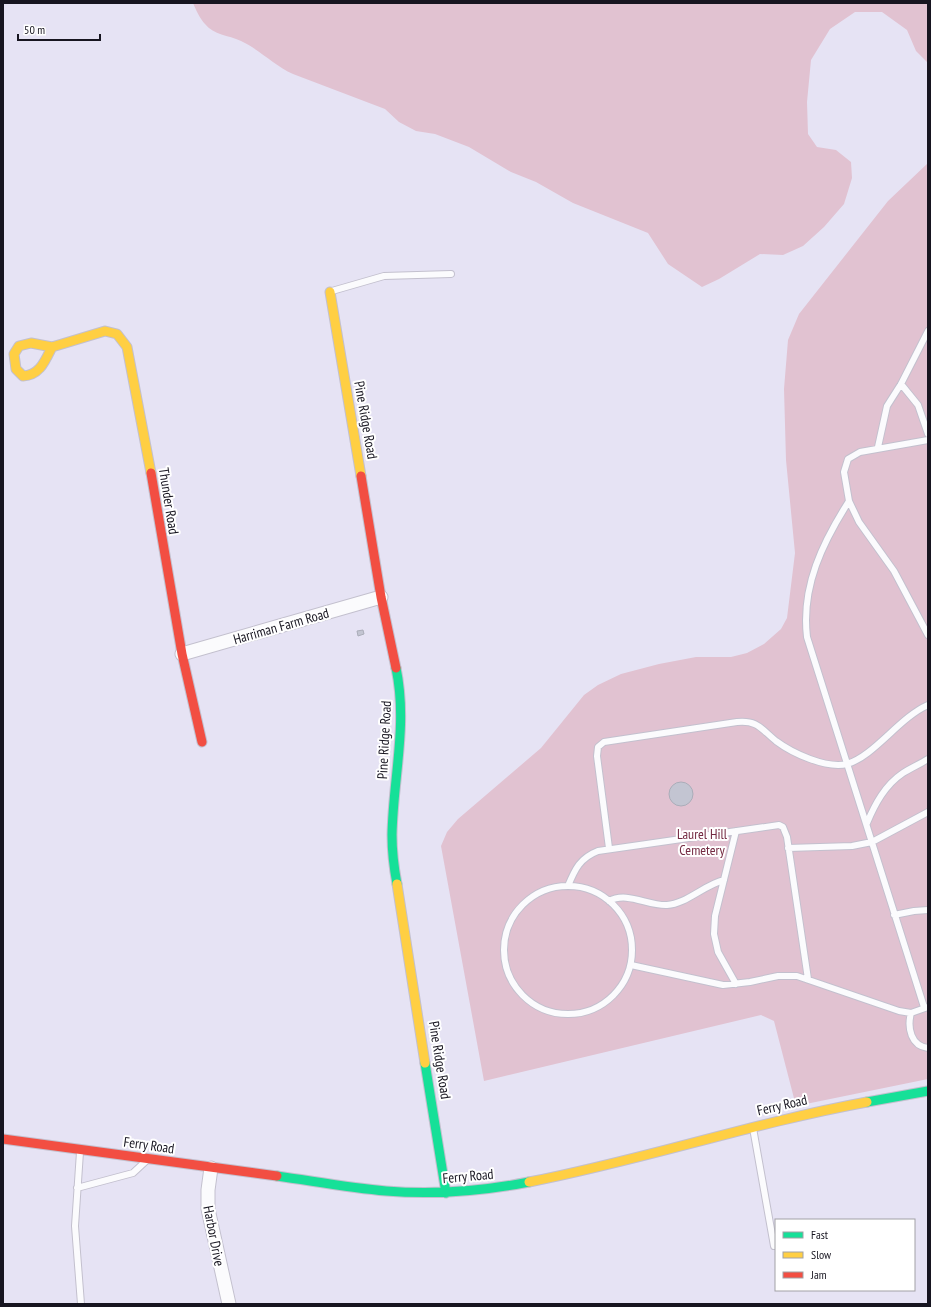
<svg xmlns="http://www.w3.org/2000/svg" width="931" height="1307" font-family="'PT Sans Narrow',sans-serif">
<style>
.green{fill:#e1c2d1}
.building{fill:#c3c5d2;stroke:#abadb9}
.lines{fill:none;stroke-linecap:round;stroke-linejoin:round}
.lane-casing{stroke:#c3c0ce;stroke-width:8}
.street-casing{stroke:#c3c0ce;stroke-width:15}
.fast-casing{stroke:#c3c0ce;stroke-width:11}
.slow-casing{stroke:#c3c0ce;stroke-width:11}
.jam-casing{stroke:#c3c0ce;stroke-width:11}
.lane{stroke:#fbfbfd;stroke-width:6}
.street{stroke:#fbfbfd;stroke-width:13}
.fast{stroke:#16e098;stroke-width:9}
.slow{stroke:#ffcf43;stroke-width:9}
.jam{stroke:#f24e42;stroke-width:9}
.labels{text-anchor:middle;stroke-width:4;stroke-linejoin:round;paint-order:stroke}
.street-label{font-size:14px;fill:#171520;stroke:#fff}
.park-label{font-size:14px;fill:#742a42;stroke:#fff}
</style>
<rect width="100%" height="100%" fill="#e6e3f4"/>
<path class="green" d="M193,3H928V63L916,51L907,30L882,12H855L830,29L811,60L807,102L808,134L817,147L836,150L851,162L852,178L844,204L824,227L803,246L783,255L760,254L719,279L702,287L668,264L648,233L573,203L536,182L511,172L469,147L435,134L416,131L399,122L385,109L293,74C274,65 260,50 241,41C228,35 214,35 205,24C200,19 196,10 193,3Z
M928,163V1079L796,1106L774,1021L761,1015L484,1081L441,846L447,832L458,819L541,748L584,695L598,685L621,674L659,664L696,657H731L747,653L764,644L781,629L787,618L795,553L786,460L784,389L788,340L799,314L888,201Z"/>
<path class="building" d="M363,630L364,634L358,636L357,631Z
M669 794a12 12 0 1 1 24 0a12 12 0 1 1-24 0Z"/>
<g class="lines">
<defs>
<path id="lane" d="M332,291L384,276L451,274
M901,384L918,405L928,434
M928,440L860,452L848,459L844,472L849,501L859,522L894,571L928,635
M878,447L887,406L901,384L928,331
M849,501C823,542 801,586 807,637L924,1007
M867,823C875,804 885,785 903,773C911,768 920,764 928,759
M609,848L597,756L598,747L604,742L737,722C758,720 761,729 776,741C792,753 826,769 847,764C873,757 900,717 928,705
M788,848L852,846L872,842L928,812
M504 950a64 64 0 1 1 128 0a64 64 0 1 1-128 0Z
M568,886C575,869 580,858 598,851L779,825L783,827L787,837L808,979
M609,901C627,891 648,906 667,905C686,904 704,885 724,880
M894,915L914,911L928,910
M631,965L723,985L750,982L778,976H797L899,1011L911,1013L928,1007
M736,984L718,952L714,934L715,916L736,831
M911,1013C907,1028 911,1046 928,1048
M753,1128L774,1246
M80,1152L75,1226L81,1304
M77,1188L133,1173L147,1160"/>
<path id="street" d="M182,654L381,597
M211,1168L208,1190V1209L229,1304"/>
<path id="fast" d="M396,668C408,725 393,778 392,835C392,852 394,868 397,884
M425,1063L446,1193
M867,1102L928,1091
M277,1176C313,1181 349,1188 386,1191C433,1195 483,1191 529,1182"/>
<path id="slow" d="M330,292L361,476
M52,347L31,343L19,346L14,354L16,369L23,376C40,375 45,361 52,347L105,331L117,334L127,347L151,473
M397,884L425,1063
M529,1182C643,1160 752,1123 867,1102"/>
<path id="jam" d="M151,473L182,654L202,742
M361,476L381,597L396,668
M3,1139L277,1176"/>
</defs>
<use href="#lane" class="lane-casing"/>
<use href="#street" class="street-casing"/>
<use href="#fast" class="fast-casing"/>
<use href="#slow" class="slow-casing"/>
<use href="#jam" class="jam-casing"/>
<use href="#lane" class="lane"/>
<use href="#street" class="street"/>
<use href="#fast" class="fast"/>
<use href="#slow" class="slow"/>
<use href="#jam" class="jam"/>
</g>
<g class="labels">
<g class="street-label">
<text transform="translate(366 420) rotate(80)" y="5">Pine Ridge Road</text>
<text transform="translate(169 501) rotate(81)" y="5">Thunder Road</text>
<text transform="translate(281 626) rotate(-16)" y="5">Harriman Farm Road</text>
<text transform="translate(384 740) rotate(-87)" y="5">Pine Ridge Road</text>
<text transform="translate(440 1060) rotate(81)" y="5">Pine Ridge Road</text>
<text transform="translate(782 1105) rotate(-13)" y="5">Ferry Road</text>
<text transform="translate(149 1145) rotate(8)" y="5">Ferry Road</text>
<text transform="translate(468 1176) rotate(-5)" y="5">Ferry Road</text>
<text transform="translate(214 1236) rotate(79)" y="5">Harbor Drive</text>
</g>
<g class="park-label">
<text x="702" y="839">Laurel Hill<tspan x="702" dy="16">Cemetery</tspan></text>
</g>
</g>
<rect width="931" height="1307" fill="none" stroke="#171520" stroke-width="8"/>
<rect x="775" y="1219" width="140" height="72" fill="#ffffff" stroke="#a2a1a6"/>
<rect x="783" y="1232" width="20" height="6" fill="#16e098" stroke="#a2a1a6"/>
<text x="811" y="1239" font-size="12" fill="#171520">Fast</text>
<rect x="783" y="1252" width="20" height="6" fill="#ffcf43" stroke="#a2a1a6"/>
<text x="811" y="1259" font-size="12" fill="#171520">Slow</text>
<rect x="783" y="1272" width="20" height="6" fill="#f24e42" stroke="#a2a1a6"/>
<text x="811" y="1279" font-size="12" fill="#171520">Jam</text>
<path d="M18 34v6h82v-6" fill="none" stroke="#171520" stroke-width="2"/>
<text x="24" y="34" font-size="12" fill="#171520" stroke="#ffffff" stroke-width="3" paint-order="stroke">50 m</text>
</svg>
